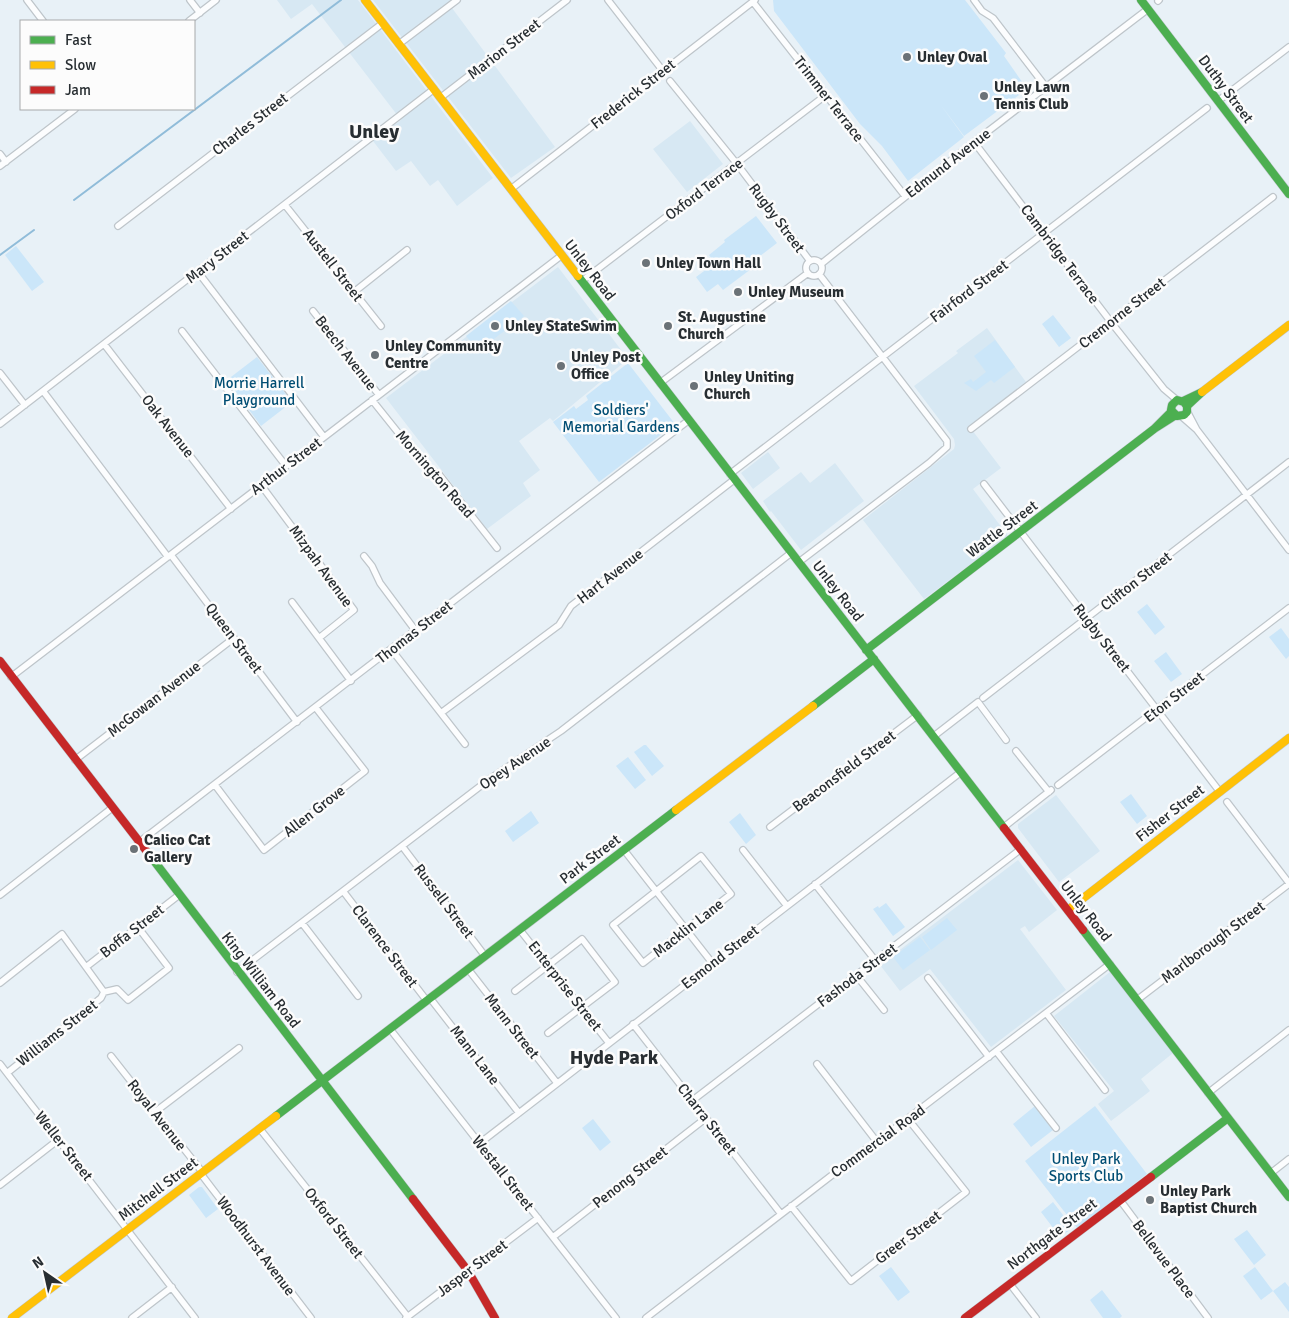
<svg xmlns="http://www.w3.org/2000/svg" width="1289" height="1318" font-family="Signika,sans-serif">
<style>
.built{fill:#d7e8f3}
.green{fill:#cbe6f9}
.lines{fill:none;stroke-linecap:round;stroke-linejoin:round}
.stream{stroke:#90bcd9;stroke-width:2}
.street-casing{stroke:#bec5ca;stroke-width:8}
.fast-casing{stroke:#bec5ca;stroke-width:9}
.slow-casing{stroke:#bec5ca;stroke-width:9}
.jam-casing{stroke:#bec5ca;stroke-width:9}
.street{stroke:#fcfdfe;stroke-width:5.5}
.fast{stroke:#4caf50;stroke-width:8}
.slow{stroke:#ffc107;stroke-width:8}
.jam{stroke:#c62828;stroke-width:8}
.poi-dot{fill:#6b7277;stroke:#fcfcfc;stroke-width:2}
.labels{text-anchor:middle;stroke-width:5;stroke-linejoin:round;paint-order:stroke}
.street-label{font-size:15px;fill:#282e32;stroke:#fcfcfc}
.poi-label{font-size:15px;font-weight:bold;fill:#282e32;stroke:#fcfcfc;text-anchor:start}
.park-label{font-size:15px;fill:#004d73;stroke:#fcfcfc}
.district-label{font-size:20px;font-weight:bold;fill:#282e32;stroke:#fcfcfc}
</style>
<rect width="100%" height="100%" fill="#e8f1f7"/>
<path class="built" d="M277,0H358L493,178L457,206L438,180L430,186L411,161L396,171L373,141L401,120L312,4L291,19Z
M373,0H453L452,8L555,147L511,178Z
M690,121L723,164L687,192L653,149Z
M558,267L628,359L553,421L550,418L519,441L540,470L523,483L531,496L487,529L386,398Z
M987,328L1026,382L969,426L1001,468L973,489L1008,536L924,599L863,520L954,449L955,445L954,439L914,386L958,353L956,351Z
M768,452L780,468L753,489L741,473Z
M835,463L864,501L801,550L771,511L770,512L763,501L801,472L810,483Z
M1056,795L1100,851L1059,882L1018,828V824Z
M1018,860L1057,910L1029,932L1025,926L1020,929L1066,990L991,1047L930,969L900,991L880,965Z
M1110,972L1173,1053L1141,1079L1150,1091L1111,1121L1098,1104L1114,1091L1054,1016Z"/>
<path class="green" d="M773,0H965L1006,53L1004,56L1027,89L964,136L940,104L964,137L908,181L882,146L860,124L774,11Z
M756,216L777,243L756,259L759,263L723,290L718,284L707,292L696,277L715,263L709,255L725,242L724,240Z
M16,246L44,282L32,291L5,255Z
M511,301L524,316L478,351L466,336Z
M1053,315L1071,338L1059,347L1042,324Z
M995,340L1015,367L994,383L991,380L976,391L964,383L971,379L973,382L986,372L974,356Z
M257,357L292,402L261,426L227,380Z
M628,363L675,424L599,482L553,422L574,406L576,409L588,400L586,396Z
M1147,604L1165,627L1155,635L1137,612Z
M1281,628L1289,639V656L1286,659L1269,637Z
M1166,652L1182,674L1171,682L1154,661Z
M644,745H646L664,766L652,776L634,752Z
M628,757L646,780L635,789L616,766Z
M1131,794L1147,816L1137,824L1120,802Z
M531,811L539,823L513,842L505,831Z
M740,813L756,835L746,844L729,822Z
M886,903L905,927L893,936L873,909L878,906L879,908Z
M947,918L957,930L931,950L922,937Z
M920,937L930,950L903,970L893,957Z
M1035,1106L1053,1130L1031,1147L1013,1124Z
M1095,1106L1147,1174L1077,1228L1025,1161Z
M593,1119L611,1142L600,1151L582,1128Z
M199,1187H202L218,1209L206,1218L189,1195Z
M1053,1202L1073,1228L1060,1237L1041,1212Z
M1247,1230L1266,1255L1254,1265L1234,1239Z
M891,1267L910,1292L898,1301L879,1276Z
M1255,1267L1273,1291L1285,1282L1289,1287V1312L1273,1291L1261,1300L1243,1276Z
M1102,1290L1122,1316L1120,1318H1103L1090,1300Z"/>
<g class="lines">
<path class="stream" d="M74,200L341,0
M0,255L34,230"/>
<defs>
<path id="street" d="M27,0L43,21
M190,0L200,13
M608,0L663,71
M974,0L982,11L993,18L1046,87
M1158,1L1159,0
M753,2L905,196
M189,21L216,0
M399,44L457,0
M670,81L737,164L810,261
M440,98L567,0
M1218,101L1289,47
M974,142L1114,326L1164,389L1177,400
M0,154L6,162
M0,166L75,109
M511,189L755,0
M285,205L381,326
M118,226L383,23
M806 268a8 8 0 1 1 16 0a8 8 0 1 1-16 0Z
M821,264L974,142L1148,9
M198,272L324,437
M582,281L826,95
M354,292L407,250
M313,311L379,395
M182,331L286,466
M104,344L231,509
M0,373L25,405
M660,383L808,273
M43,391L168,557
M372,400L424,465L431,471L438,473L497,548
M1181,416L1197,430L1187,411
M0,424L434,89
M971,429L1273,197
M1197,430L1289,550
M730,474L1207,108
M984,484L1220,792
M261,485L354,610L319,638
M171,555L297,722
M364,556L372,566L380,583L415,630
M799,562L929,463L947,447V441L819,274
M292,602L351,681
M391,649L465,744
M11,677L562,255
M983,698L1289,462
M441,713L559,625L571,606L735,479
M934,736L978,702L1006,740
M1016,751L1049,792
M75,760L234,638
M215,785L264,850L365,771L316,708
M1058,785L1289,608
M1227,802L1289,883
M770,827L918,715
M1004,827L1051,790
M138,843L689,420
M402,846L485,956
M624,850L713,964
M743,850L787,906
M701,856L731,894L643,963L613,925Z
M815,884L875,960
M343,891L427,1001
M0,895L112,808
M302,923L358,996
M520,930L609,1043
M86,967L179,895
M468,969L557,1083
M237,972L491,778L561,731L791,553
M856,975L884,1010
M928,978L989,1057
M0,983L62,934L104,992L101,998L7,1073
M515,991L582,939L615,982L548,1033
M104,992L117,989L128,1000L169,968L137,926
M430,998L519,1113
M1137,1000L1289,884
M1046,1013L1105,1090
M633,1024L781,1214
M390,1029L616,1318
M996,1051L1056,1128
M111,1056L203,1173
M0,1064L195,1318
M817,1064L877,1142
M1208,1093L1289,1030
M693,1100L1021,849
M155,1112L239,1048
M260,1129L408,1317
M480,1143L961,772
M1271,1173L1289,1159
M201,1174L311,1318
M0,1185L58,1140
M1120,1200L1208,1318
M791,1206L851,1281L966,1192L908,1119
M553,1237L706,1118
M1010,1284L1036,1318
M132,1318L172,1287
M406,1318L538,1218
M646,1318L866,1149L877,1142L1110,964"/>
<path id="fast" d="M1141,0L1289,194
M578,276L1004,828
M1183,401L1202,392L1187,406V412L1184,415L1177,416L1171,410L1172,405L1177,400L1184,402L1187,406
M1172,411L1154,429L1176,415
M866,650L1154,429
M813,706L874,659
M148,853L413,1199
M1083,930L1289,1197
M276,1116L676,810
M1151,1177L1228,1118"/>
<path id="slow" d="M365,0L578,276
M1202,392L1289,325
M676,810L813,706
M1068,910L1289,738
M12,1318L276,1116"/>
<path id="jam" d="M0,661L148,853
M1004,828L1083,930
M413,1199L468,1271L495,1318
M965,1318L1151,1177"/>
</defs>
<use href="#street" class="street-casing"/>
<use href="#fast" class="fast-casing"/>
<use href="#slow" class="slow-casing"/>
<use href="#jam" class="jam-casing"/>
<use href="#street" class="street"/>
<use href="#fast" class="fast"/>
<use href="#slow" class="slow"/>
<use href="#jam" class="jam"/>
</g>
<g class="poi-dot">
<circle cx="907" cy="57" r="5"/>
<circle cx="984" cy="96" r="5"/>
<circle cx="646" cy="263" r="5"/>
<circle cx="738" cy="292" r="5"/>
<circle cx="495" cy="326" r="5"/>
<circle cx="668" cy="326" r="5"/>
<circle cx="375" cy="355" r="5"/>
<circle cx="561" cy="366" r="5"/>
<circle cx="694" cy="386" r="5"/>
<circle cx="134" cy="849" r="5"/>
<circle cx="1150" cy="1200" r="5"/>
</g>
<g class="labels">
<g class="street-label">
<text transform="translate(504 49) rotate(-38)" y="5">Marion Street</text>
<text transform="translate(1226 89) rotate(53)" y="5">Duthy Street</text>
<text transform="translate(633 94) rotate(-38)" y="5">Frederick Street</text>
<text transform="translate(829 99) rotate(52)" y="5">Trimmer Terrace</text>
<text transform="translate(250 124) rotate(-38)" y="5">Charles Street</text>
<text transform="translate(948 163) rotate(-38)" y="5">Edmund Avenue</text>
<text transform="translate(704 189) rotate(-37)" y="5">Oxford Terrace</text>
<text transform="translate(777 218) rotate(53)" y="5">Rugby Street</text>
<text transform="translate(1060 254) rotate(53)" y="5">Cambridge Terrace</text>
<text transform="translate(217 257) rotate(-38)" y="5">Mary Street</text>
<text transform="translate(333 265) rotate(52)" y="5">Austell Street</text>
<text transform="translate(590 270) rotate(52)" y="5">Unley Road</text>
<text transform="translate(969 291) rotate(-37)" y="5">Fairford Street</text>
<text transform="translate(1122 313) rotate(-38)" y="5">Cremorne Street</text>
<text transform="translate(346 353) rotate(52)" y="5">Beech Avenue</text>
<text transform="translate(168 426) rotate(52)" y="5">Oak Avenue</text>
<text transform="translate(286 466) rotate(-37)" y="5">Arthur Street</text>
<text transform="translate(435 474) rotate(49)" y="5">Mornington Road</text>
<text transform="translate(1002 529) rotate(-37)" y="5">Wattle Street</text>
<text transform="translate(321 566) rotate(54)" y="5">Mizpah Avenue</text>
<text transform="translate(610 576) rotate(-38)" y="5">Hart Avenue</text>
<text transform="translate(1136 581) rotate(-38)" y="5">Clifton Street</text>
<text transform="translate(838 591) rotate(52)" y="5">Unley Road</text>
<text transform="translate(414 632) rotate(-38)" y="5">Thomas Street</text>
<text transform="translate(234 638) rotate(53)" y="5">Queen Street</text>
<text transform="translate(1102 638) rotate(52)" y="5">Rugby Street</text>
<text transform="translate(1174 697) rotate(-38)" y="5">Eton Street</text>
<text transform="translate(154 699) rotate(-38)" y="5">McGowan Avenue</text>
<text transform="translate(515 763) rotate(-34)" y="5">Opey Avenue</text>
<text transform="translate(844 771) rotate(-37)" y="5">Beaconsfield Street</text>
<text transform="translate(314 811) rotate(-38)" y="5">Allen Grove</text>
<text transform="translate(1170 813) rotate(-38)" y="5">Fisher Street</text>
<text transform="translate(590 859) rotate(-37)" y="5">Park Street</text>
<text transform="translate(444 901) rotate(53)" y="5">Russell Street</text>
<text transform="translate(1086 911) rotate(52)" y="5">Unley Road</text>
<text transform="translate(688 928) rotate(-38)" y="5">Macklin Lane</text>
<text transform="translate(132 931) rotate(-38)" y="5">Boffa Street</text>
<text transform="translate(1213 942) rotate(-37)" y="5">Marlborough Street</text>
<text transform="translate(385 946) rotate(53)" y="5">Clarence Street</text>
<text transform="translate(720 957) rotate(-38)" y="5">Esmond Street</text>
<text transform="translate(857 975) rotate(-37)" y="5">Fashoda Street</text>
<text transform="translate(261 980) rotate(52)" y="5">King William Road</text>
<text transform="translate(565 986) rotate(52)" y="5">Enterprise Street</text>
<text transform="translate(512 1026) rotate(52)" y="5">Mann Street</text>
<text transform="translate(57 1033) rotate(-38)" y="5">Williams Street</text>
<text transform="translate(475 1055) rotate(52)" y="5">Mann Lane</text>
<text transform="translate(157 1115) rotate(52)" y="5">Royal Avenue</text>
<text transform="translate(707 1119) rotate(52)" y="5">Charra Street</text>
<text transform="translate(878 1141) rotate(-36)" y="5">Commercial Road</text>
<text transform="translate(64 1146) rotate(52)" y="5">Weller Street</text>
<text transform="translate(503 1173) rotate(52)" y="5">Westall Street</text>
<text transform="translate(630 1177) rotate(-38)" y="5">Penong Street</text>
<text transform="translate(158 1189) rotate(-37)" y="5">Mitchell Street</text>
<text transform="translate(334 1223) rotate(52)" y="5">Oxford Street</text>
<text transform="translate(1052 1234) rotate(-37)" y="5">Northgate Street</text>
<text transform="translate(908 1237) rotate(-37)" y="5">Greer Street</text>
<text transform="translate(256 1246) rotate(53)" y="5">Woodhurst Avenue</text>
<text transform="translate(1164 1259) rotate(53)" y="5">Bellevue Place</text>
<text transform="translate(472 1268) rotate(-37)" y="5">Jasper Street</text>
</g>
<g class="poi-label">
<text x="917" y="62">Unley Oval</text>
<text x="994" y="92">Unley Lawn<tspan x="994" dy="17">Tennis Club</tspan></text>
<text x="656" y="268">Unley Town Hall</text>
<text x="748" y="297">Unley Museum</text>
<text x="678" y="322">St. Augustine<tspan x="678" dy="17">Church</tspan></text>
<text x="505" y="331">Unley StateSwim</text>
<text x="385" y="351">Unley Community<tspan x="385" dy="17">Centre</tspan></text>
<text x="571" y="362">Unley Post<tspan x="571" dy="17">Office</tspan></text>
<text x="704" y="382">Unley Uniting<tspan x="704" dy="17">Church</tspan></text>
<text x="144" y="845">Calico Cat<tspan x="144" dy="17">Gallery</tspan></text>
<text x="1160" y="1196">Unley Park<tspan x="1160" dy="17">Baptist Church</tspan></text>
</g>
<g class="park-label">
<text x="259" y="388">Morrie Harrell<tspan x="259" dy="17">Playground</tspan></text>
<text x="621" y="415">Soldiers'<tspan x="621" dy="17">Memorial Gardens</tspan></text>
<text x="1086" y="1164">Unley Park<tspan x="1086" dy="17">Sports Club</tspan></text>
</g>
<g class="district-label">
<text x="374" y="138">Unley</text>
<text x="614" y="1064">Hyde Park</text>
</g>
</g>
<rect x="20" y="20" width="175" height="90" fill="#fcfcfc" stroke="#a7aaab"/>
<rect x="30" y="36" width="25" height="8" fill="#4caf50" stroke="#a7aaab"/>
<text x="65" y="45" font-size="15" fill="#282e32">Fast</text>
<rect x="30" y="61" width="25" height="8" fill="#ffc107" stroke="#a7aaab"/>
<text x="65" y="70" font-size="15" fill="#282e32">Slow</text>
<rect x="30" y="86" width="25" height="8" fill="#c62828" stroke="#a7aaab"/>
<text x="65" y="95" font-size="15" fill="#282e32">Jam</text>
<g transform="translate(45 1273) rotate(326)" stroke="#fcfcfc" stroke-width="4" paint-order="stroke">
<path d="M0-4L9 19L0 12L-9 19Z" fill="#282e32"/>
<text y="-8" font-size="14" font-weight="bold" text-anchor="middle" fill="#282e32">N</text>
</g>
</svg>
